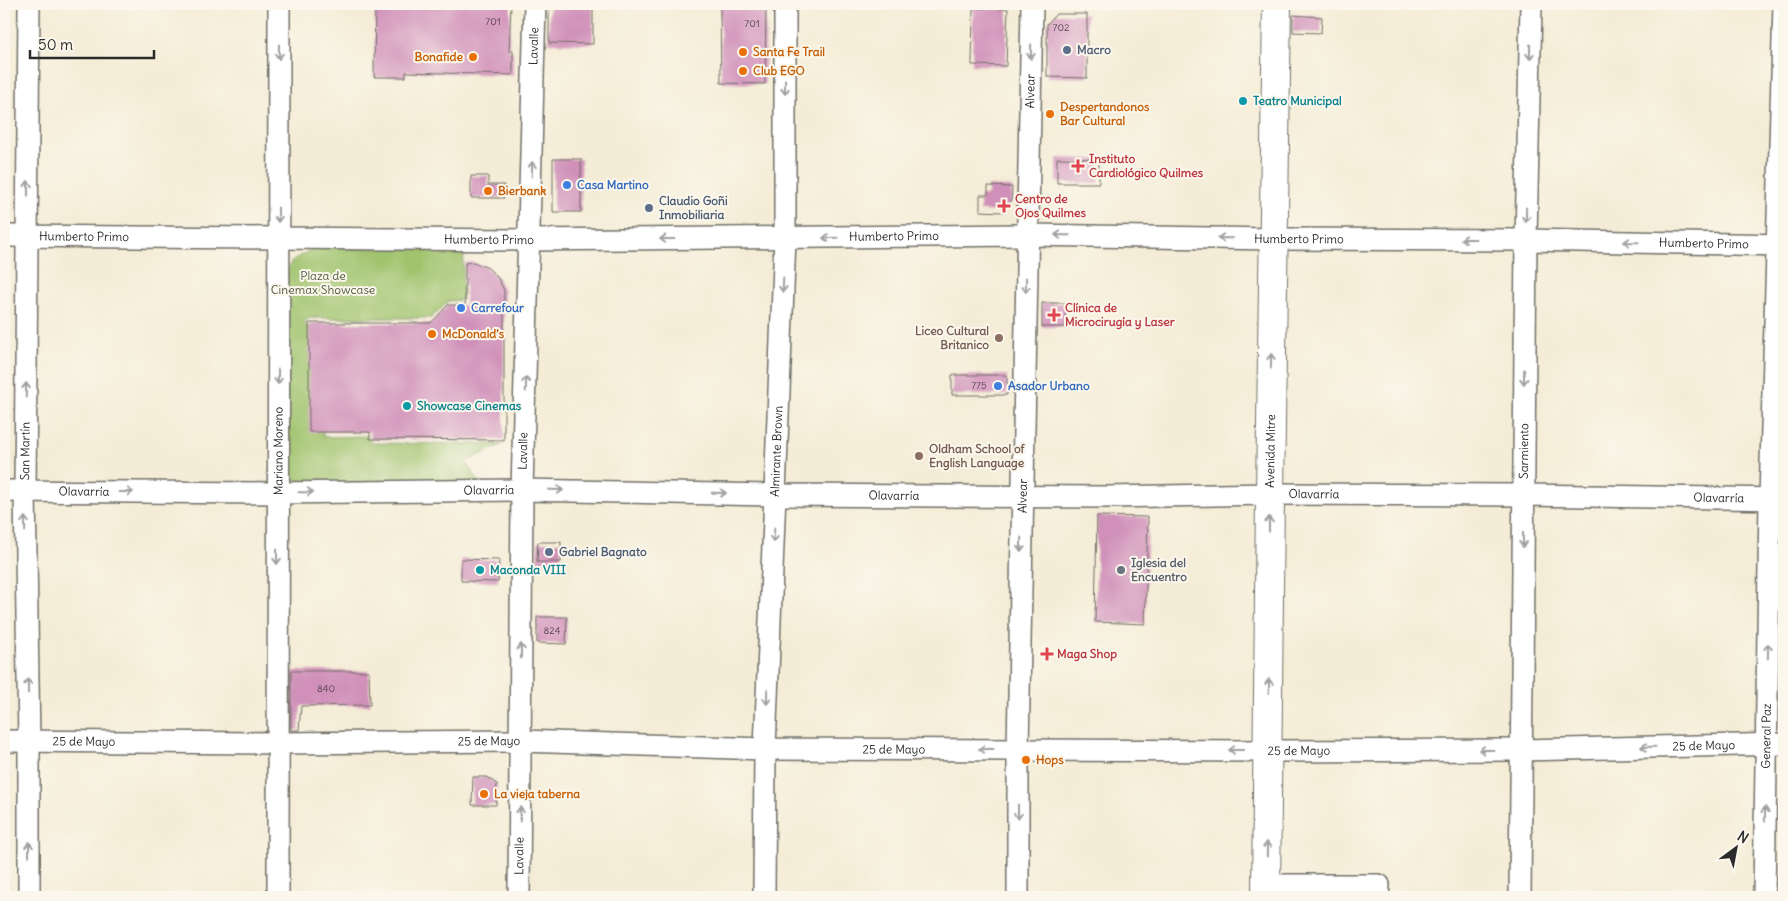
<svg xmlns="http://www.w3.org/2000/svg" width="1788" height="901" font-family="Delius,sans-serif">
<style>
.green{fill:#a0c36d;stroke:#66774c}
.building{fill:#d090b9}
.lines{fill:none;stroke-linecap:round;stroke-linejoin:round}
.minor-casing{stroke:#716f67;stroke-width:24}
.major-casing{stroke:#716f67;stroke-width:30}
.minor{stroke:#fff;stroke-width:21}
.major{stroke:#fff;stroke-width:28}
.oneway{stroke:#a0a0a0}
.service-dot{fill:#5c6f8a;stroke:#fbf7ec;stroke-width:2}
.food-dot{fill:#e8710a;stroke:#fbf7ec;stroke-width:2}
.culture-dot{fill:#0f9aa8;stroke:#fbf7ec;stroke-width:2}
.health-dot{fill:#e0444e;stroke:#fbf7ec;stroke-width:2}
.shop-dot{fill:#3f7fe0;stroke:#fbf7ec;stroke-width:2}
.education-dot{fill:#8d6e63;stroke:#fbf7ec;stroke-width:2}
.worship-dot{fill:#6b7280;stroke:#fbf7ec;stroke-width:2}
.labels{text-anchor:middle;stroke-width:4;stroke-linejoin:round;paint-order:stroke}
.number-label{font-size:10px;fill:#54444e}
.street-label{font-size:12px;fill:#2b2b2b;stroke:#fbf7ec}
.service-label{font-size:12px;font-weight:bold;fill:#4e5e75;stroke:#fbf7ec;text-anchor:start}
.food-label{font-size:12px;font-weight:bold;fill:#c56008;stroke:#fbf7ec;text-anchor:start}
.culture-label{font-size:12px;font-weight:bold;fill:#0d838f;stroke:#fbf7ec;text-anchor:start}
.health-label{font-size:12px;font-weight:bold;fill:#be3a42;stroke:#fbf7ec;text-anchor:start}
.shop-label{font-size:12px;font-weight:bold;fill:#366cbe;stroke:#fbf7ec;text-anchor:start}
.park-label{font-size:12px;fill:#4e593f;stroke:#fbf7ec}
.education-label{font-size:12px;font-weight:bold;fill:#785e54;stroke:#fbf7ec;text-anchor:end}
.worship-label{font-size:12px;font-weight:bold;fill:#5b616d;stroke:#fbf7ec;text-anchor:start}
</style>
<rect width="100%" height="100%" fill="#fbf7ec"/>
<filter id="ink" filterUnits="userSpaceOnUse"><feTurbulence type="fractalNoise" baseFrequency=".02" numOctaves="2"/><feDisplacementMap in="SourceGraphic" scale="10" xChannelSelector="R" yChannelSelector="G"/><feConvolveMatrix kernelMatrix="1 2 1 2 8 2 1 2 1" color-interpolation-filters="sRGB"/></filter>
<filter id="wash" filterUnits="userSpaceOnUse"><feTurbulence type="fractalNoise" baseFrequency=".0096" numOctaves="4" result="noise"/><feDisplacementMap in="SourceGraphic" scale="20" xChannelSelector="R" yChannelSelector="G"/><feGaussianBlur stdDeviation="1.12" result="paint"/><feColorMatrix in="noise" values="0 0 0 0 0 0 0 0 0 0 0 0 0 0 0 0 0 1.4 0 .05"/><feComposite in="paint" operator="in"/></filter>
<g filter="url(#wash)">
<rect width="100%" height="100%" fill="#f4ecd6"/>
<path class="green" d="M315,247L464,250L462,300L449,301L431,318H309L304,323L307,327L322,326L323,437L367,436L371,443L503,444L466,462L480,484L302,483L294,479L286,467L287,270L292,261Z
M1784,357V486L1780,482Z"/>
<g id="blocks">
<path class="building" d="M375,4H511L509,51H513V75L406,72V77H374Z
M552,4H593V44L549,43V11Z
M720,7H766L765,84L721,83Z
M973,8L1008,9L1006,66L972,65Z
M1056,14H1087V78L1047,77V24Z
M1293,15L1322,17L1321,33L1293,32Z
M1057,158L1099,159V183H1057Z
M553,159H581V212H553Z
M471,176H488V185H504V198H471Z
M988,186L1012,187L1011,202L1003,212L980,211V195H988Z
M473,262L488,268L498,278L504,290V440L370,439V432H309V323H431L448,305H465V263Z
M1042,303H1065L1066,327H1042Z
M952,375H1007V395H952Z
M1097,516L1148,517L1145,624L1095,622Z
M538,542H561V562H537Z
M461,559L499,560L498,582L461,581Z
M537,617H567L566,644L537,643Z
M291,671H369L370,705L301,706L299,730H291Z
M473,777H486L497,784L496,805H472Z"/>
</g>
</g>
<g filter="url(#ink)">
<use href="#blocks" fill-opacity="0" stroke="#716f67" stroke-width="1"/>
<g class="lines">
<defs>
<g id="minor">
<path id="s1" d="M4,236L530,240L1027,235L1273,239L1526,240L1784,245"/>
<path id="s2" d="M4,491L277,493L522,490L776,495L1108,497L1270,494L1523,495L1784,499"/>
<path id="s3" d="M4,741L278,743L521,741L765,749L1268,751L1522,750L1784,744"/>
<path d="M1266,885H1379L1378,897"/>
<path id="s4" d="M29,897V741L25,492L29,4"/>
<path id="s5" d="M278,897L279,4"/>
<path id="s6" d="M519,897L522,490L535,4"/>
<path id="s7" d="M764,897L765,749L785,238V4"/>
<path id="s8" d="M1018,897V749L1032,4"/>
<path id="s9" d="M1520,897L1526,240L1531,4"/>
<path id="s10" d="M1764,897L1770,499L1784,4"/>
</g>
<g id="major">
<path id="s11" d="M1266,897L1270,494L1277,4"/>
</g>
</defs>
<use href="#minor" class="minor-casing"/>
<use href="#major" class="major-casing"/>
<use href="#minor" class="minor"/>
<use href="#major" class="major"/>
</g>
<defs><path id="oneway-shaft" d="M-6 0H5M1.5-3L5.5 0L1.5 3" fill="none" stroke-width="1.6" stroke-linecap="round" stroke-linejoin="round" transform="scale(1.25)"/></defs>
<g class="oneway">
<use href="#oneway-shaft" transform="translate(279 52) rotate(90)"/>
<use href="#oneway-shaft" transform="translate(1031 52) rotate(91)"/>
<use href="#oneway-shaft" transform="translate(1530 52) rotate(91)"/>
<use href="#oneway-shaft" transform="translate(785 87) rotate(90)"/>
<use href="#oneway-shaft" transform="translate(532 169) rotate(-89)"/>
<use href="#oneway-shaft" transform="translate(28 188) rotate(-90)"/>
<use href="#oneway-shaft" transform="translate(278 215) rotate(90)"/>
<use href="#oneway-shaft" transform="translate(1526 215) rotate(91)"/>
<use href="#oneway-shaft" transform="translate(1062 235) rotate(-179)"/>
<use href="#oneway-shaft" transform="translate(830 238) rotate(179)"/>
<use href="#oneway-shaft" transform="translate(1225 238) rotate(-179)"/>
<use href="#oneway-shaft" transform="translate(667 239) rotate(180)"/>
<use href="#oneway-shaft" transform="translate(1468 239) rotate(-180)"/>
<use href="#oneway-shaft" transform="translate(1631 242) rotate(-179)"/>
<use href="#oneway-shaft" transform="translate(783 285) rotate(92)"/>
<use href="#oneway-shaft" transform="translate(1026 285) rotate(91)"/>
<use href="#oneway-shaft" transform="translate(1271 361) rotate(-89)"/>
<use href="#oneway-shaft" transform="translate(278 377) rotate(90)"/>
<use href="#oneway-shaft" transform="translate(1524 377) rotate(91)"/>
<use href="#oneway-shaft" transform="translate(526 384) rotate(-88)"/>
<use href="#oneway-shaft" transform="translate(26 390) rotate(-89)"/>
<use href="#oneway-shaft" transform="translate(556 490) rotate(1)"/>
<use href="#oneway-shaft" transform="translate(126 492)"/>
<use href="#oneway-shaft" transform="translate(306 492) rotate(-1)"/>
<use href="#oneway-shaft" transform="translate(719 493) rotate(1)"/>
<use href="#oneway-shaft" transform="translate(25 524) rotate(-91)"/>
<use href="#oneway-shaft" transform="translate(1269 524) rotate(-90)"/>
<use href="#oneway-shaft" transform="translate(774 535) rotate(92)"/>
<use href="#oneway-shaft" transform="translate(1523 540) rotate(90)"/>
<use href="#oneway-shaft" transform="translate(1021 545) rotate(91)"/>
<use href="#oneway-shaft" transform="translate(277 557) rotate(90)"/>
<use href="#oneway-shaft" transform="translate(521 651) rotate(-90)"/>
<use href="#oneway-shaft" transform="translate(1768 651) rotate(-89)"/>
<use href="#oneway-shaft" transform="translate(28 686) rotate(-91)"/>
<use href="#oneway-shaft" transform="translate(1269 686) rotate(-90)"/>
<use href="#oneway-shaft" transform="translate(767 697) rotate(92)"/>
<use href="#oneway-shaft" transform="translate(1648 747) rotate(179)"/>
<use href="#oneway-shaft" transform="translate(986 749) rotate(-180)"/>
<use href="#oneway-shaft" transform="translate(1236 750) rotate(-180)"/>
<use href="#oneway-shaft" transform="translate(1486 750) rotate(180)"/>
<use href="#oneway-shaft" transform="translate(1018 812) rotate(90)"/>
<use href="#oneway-shaft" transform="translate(520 814) rotate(-89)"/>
<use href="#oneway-shaft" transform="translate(1765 814) rotate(-89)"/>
<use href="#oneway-shaft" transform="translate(29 849) rotate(-90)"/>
<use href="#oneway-shaft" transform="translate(1267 849) rotate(-89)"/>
</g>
</g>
<g class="service-dot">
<circle cx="1067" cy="50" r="5"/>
<circle cx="649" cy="208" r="5"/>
<circle cx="549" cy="552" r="5"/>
</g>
<g class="food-dot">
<circle cx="743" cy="52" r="5"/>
<circle cx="473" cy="57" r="5"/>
<circle cx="743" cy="71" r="5"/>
<circle cx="1050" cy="114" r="5"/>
<circle cx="488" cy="191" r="5"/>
<circle cx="432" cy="334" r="5"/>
<circle cx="1026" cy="760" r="5"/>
<circle cx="484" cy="794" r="5"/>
</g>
<g class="culture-dot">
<circle cx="1243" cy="101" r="5"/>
<circle cx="407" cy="406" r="5"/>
<circle cx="480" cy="570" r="5"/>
</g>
<g class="health-dot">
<path d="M1075.5 158.5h5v5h5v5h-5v5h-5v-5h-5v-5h5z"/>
<path d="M1001.5 198.5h5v5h5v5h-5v5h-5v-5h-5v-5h5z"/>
<path d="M1051.5 307.5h5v5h5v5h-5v5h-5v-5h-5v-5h5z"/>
<path d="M1044.5 646.5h5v5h5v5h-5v5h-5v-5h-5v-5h5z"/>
</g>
<g class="shop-dot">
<circle cx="567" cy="185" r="5"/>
<circle cx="461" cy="308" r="5"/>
<circle cx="998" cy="386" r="5"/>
</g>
<g class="education-dot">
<circle cx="999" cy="338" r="5"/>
<circle cx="919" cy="456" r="5"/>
</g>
<circle class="worship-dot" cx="1121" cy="570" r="5"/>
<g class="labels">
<g class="number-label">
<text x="493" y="25">701</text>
<text x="752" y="27">701</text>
<text x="1061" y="31">702</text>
<text x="979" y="389">775</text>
<text x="552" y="634">824</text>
<text x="326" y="692">840</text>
</g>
<g class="street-label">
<text dy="4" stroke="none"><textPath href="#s6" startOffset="851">Lavalle</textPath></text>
<text dy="4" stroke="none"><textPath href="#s8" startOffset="806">Alvear</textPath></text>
<text dy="4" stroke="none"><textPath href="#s1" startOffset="80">Humberto Primo</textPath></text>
<text dy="4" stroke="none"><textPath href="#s1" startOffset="890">Humberto Primo</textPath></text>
<text dy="4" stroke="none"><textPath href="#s1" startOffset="1295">Humberto Primo</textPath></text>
<text dy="4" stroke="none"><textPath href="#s1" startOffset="485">Humberto Primo</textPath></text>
<text dy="4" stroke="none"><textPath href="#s1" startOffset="1700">Humberto Primo</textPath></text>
<text dy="4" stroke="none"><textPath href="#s5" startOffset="446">Mariano Moreno</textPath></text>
<text dy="4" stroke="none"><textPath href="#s6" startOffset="446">Lavalle</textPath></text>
<text dy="4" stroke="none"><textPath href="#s11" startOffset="446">Avenida Mitre</textPath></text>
<text dy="4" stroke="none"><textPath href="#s9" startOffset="446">Sarmiento</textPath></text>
<text dy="4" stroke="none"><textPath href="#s4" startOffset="446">San Martín</textPath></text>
<text dy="4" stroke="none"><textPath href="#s7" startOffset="446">Almirante Brown</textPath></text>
<text dy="4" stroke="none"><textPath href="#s2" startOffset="485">Olavarría</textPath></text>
<text dy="4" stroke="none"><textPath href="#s2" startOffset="80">Olavarría</textPath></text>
<text dy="4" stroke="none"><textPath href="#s2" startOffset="890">Olavarría</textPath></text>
<text dy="4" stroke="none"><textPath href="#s8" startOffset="401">Alvear</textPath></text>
<text dy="4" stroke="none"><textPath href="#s2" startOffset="1310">Olavarría</textPath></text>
<text dy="4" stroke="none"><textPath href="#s2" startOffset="1715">Olavarría</textPath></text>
<text dy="4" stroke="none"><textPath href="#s10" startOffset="161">General Paz</textPath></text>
<text dy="4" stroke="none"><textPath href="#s3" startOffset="80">25 de Mayo</textPath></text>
<text dy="4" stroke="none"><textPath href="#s3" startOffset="485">25 de Mayo</textPath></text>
<text dy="4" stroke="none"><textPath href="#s3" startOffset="1700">25 de Mayo</textPath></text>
<text dy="4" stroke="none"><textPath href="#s3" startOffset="890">25 de Mayo</textPath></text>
<text dy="4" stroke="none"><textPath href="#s3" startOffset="1295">25 de Mayo</textPath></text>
<text dy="4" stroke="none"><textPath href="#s6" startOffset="41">Lavalle</textPath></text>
</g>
<g class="service-label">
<text x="1077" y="54">Macro</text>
<text x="659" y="205">Claudio Goñi<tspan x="659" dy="14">Inmobiliaria</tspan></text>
<text x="559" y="556">Gabriel Bagnato</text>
</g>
<g class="food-label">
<text x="753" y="56">Santa Fe Trail</text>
<text x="463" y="61" text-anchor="end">Bonafide</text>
<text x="753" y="75">Club EGO</text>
<text x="1060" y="111">Despertandonos<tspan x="1060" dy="14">Bar Cultural</tspan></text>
<text x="498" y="195">Bierbank</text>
<text x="442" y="338">McDonald's</text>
<text x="1036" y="764">Hops</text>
<text x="494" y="798">La vieja taberna</text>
</g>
<g class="culture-label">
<text x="1253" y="105">Teatro Municipal</text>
<text x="417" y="410">Showcase Cinemas</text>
<text x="490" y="574">Maconda VIII</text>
</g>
<g class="health-label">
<text x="1089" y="163">Instituto<tspan x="1089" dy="14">Cardiológico Quilmes</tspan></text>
<text x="1015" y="203">Centro de<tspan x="1015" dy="14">Ojos Quilmes</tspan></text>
<text x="1065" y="312">Clínica de<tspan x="1065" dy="14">Microcirugía y Laser</tspan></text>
<text x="1057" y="658">Maga Shop</text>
</g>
<g class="shop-label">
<text x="577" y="189">Casa Martino</text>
<text x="471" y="312">Carrefour</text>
<text x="1008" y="390">Asador Urbano</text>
</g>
<g class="park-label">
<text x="323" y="280">Plaza de<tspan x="323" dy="14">Cinemax Showcase</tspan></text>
</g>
<g class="education-label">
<text x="989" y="335">Liceo Cultural<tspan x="989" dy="14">Britanico</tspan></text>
<text x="929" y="453" text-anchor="start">Oldham School of<tspan x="929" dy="14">English Language</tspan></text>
</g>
<g class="worship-label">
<text x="1131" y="567">Iglesia del<tspan x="1131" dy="14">Encuentro</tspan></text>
</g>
</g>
<rect width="1788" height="901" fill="none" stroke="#fbf7ec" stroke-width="20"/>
<g transform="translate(1736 848) rotate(32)" stroke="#fbf7ec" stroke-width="4" paint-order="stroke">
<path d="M0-4L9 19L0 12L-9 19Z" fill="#2b2b2b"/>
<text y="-8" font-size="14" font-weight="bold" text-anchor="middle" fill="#2b2b2b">N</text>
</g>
<path d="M30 50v8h124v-8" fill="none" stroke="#2b2b2b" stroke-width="2.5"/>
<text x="38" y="50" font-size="15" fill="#2b2b2b" stroke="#fbf7ec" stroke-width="4" paint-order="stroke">50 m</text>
</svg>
